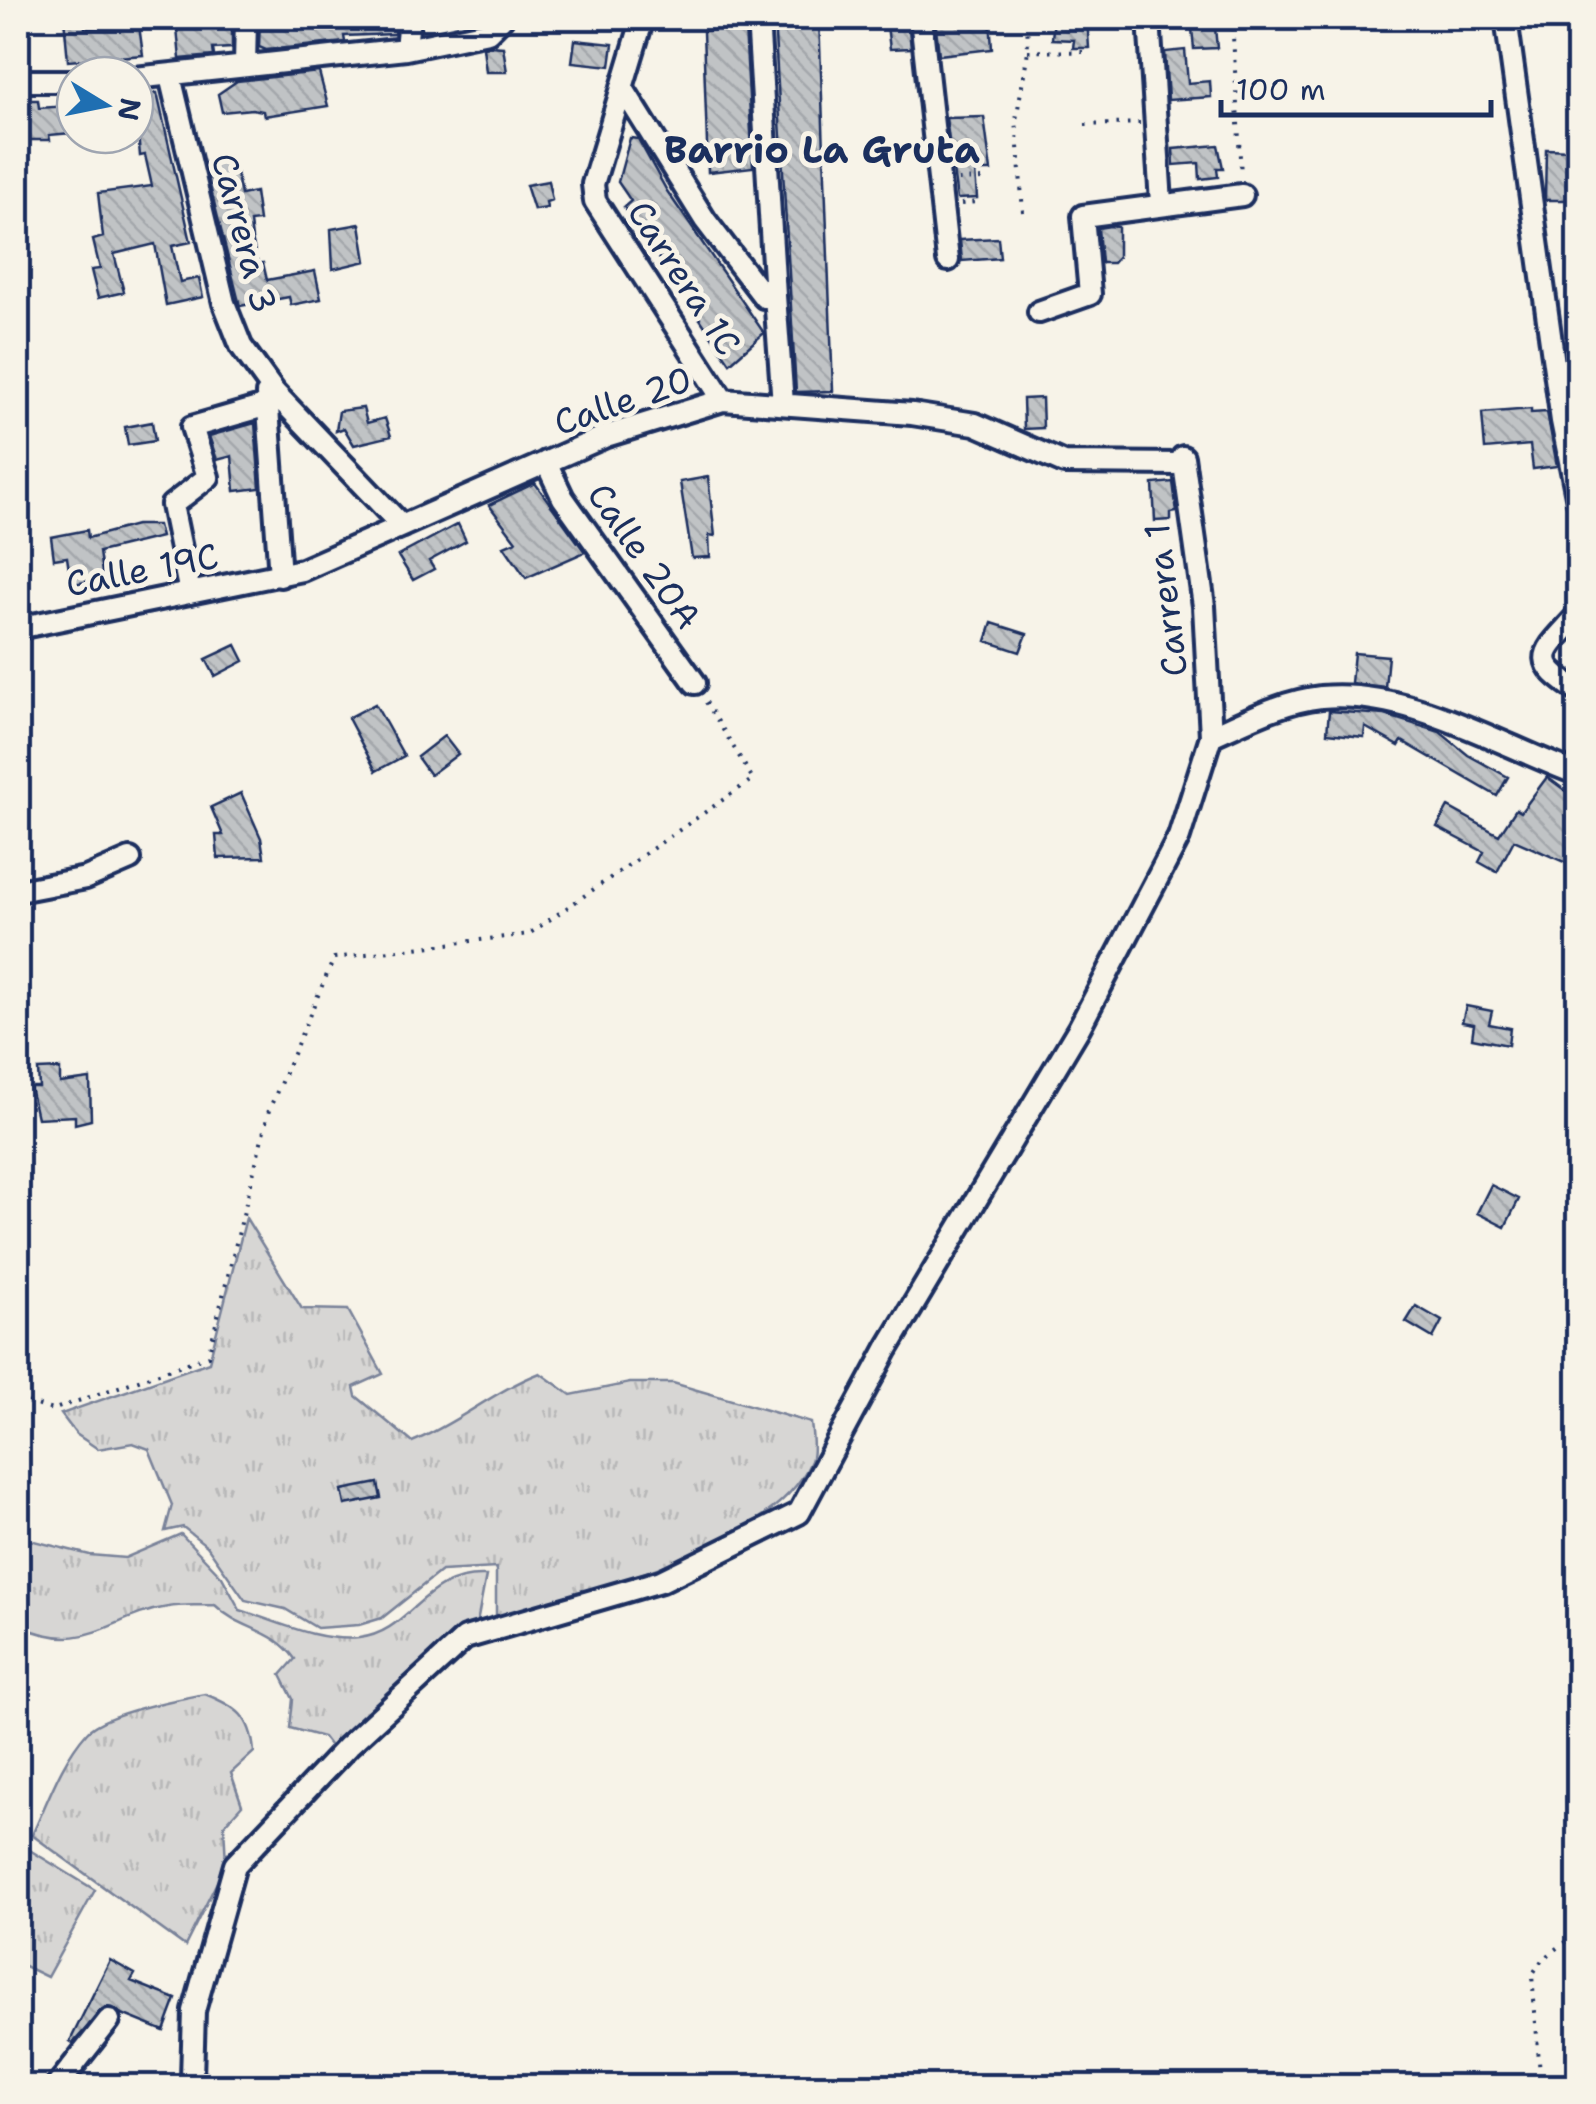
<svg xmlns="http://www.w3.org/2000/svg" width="1596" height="2104" font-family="'Shantell Sans',sans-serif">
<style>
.grass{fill:url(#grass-tufts);stroke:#798299;stroke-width:2.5}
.building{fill:url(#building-back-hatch);stroke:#1b2f5e;stroke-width:2.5}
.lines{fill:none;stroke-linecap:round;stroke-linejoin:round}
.minor-casing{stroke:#1b2f5e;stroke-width:28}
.path{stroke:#1b2f5e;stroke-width:4;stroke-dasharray:2.5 8;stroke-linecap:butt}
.minor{stroke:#f7f3e8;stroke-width:20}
.labels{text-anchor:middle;stroke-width:10;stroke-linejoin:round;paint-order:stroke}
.street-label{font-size:35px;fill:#1b2f5e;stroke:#f7f3e8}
.neighbourhood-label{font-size:38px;font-weight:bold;fill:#1b2f5e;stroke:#f7f3e8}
</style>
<defs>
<pattern id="grass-tufts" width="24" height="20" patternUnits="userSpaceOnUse" patternTransform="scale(2.5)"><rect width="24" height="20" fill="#d7d6d4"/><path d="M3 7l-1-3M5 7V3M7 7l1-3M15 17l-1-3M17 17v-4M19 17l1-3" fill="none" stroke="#b8b8b8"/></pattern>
<pattern id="building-back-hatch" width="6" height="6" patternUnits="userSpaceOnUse" patternTransform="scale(2.5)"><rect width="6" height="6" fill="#c0c3c5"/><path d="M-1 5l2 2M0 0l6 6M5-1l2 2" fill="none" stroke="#a4a8ac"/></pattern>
</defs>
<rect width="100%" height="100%" fill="#f7f3e8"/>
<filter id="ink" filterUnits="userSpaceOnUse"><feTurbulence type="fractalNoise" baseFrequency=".01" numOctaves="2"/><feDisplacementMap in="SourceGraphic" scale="20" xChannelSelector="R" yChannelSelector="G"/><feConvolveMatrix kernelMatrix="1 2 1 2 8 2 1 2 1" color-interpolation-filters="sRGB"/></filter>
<g filter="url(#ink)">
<path class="grass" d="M246,1218L302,1309L348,1310L383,1374L354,1387L356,1396L412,1442C458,1423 494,1391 540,1373L571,1395L630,1383H673L811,1423C812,1433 815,1451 811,1461C774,1550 581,1591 496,1618V1568L441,1571L382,1618L359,1625L317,1628L285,1609L245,1600L207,1546L183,1527L165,1531L172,1505L149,1449L133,1443L98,1449L76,1434L61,1414L209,1362Z
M181,1534L222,1577L240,1610C278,1622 318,1642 359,1638C412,1632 421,1573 486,1576L477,1623L332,1749L323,1737L290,1728L293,1699L281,1675L295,1659C273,1628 240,1630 215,1605C199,1606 183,1604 168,1607C108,1616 88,1657 18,1625V1537L90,1555L125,1558Z
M205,1694C237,1707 251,1716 254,1752L231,1773L242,1805L224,1825L226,1864L185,1946L32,1835C48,1801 61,1761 87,1732C105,1713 178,1699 205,1694Z
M28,1849L95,1890L47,1977L18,1963V1871Z"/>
<path class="building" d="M64,18H84L85,28L116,27L115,18H138L143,55L68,61Z
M176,18H232V48L213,49L214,56L180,59Z
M260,18H395L394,34L344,36L345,42L266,50L259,47Z
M774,18H819L833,391L796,392Z
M886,18H908L911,48L890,49Z
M935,18H990L992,49L939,55Z
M1054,18H1087L1089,48H1073L1074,40L1052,39Z
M1191,18H1214L1217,48L1194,49Z
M745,27L753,167L708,172L703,31Z
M575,40L613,44L610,66L572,62Z
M490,46L503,47L507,72H486L483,47Z
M1185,50L1188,83L1210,81L1211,97L1168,100L1165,52Z
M319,72L328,106L264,116L263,111L252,109L222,112L218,94L237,81Z
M157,93L191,242L172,246L180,282L199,278L203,297L166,305L155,244L114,254L124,292L98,298L91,270L100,269L93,240L103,237L98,193L152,186L145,155L140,156L135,96Z
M24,100H38L39,108L68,106L71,133L49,135L50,140H28Z
M984,117L991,171H975L977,198L957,199L946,118Z
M630,138L638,139L667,191L764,333L730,363L624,207L631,201L618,182Z
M1218,145L1223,168H1217L1218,177L1200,179L1199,163L1174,165L1173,149Z
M1546,149L1570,150L1569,200H1545Z
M228,158L230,168L235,166L241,195L255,192L259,221L250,222L252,239L258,264L263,263L267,280L315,271L321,299L291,305L289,297L240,306L207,174V162Z
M548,181L552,200L546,202L547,208L534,210L526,185Z
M360,224L366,261L333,269L331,229Z
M1110,226L1118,227V257L1113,263H1101L1098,228Z
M998,238L1000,258L962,261L960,240Z
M1042,398L1043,428L1024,429L1023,399Z
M363,408L367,423L385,418L391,436L354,445L344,428L336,431L339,411Z
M1531,409V413L1547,412L1557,466L1533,469L1530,445L1485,449L1482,413Z
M152,422L155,441L128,445L125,427Z
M255,423L260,488L235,491L232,456L217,460L209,436Z
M708,477L715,536L709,535L710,557L692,558L680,482Z
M1173,482L1177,512L1171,513V520L1155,521L1153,484Z
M535,483L585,552L526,578L504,546L516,541L489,505Z
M458,524L466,541L429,561L434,569L413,580L398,556Z
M136,525H158L161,537L99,552L103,580L71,584L67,557L54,559L51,537L87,530L88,538Z
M992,623L1027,634L1020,652L986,641Z
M236,645L244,661L215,676L206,659Z
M1354,653L1388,656L1385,687L1351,683Z
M375,704L404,756L376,771L348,718Z
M1329,711L1385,715L1440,732L1468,755L1508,777L1497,796L1402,741L1399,746L1365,727L1364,737L1327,733Z
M444,736L458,754L430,775L417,757Z
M1547,777L1578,800V868L1514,840L1497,872L1479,862L1484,852L1437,827L1448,807L1499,835L1516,809L1521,812Z
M241,793L261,838L264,857L218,858L216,835H223L211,807Z
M1466,1006L1492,1011L1489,1024L1510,1028L1508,1045L1472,1038L1474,1024L1462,1022Z
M60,1069V1083L90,1079L91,1120L75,1124V1116L37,1118L30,1087H39L38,1070Z
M1491,1185L1519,1199L1505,1227L1477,1213Z
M1416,1306L1442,1321L1433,1338L1406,1322Z
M378,1483L381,1498L345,1505L342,1490Z
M110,1960L135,1974L131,1981L176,1999L164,2031L105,2007L73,2043L70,2041Z"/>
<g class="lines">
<defs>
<path id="minor" d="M643,18L593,184L595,201L723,400
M921,18L948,260
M1149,18L1161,203
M1506,18L1562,421L1578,501
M406,49L409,18
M245,65L246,18
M170,76L224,303L241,346L275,393L402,526
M135,78L406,49L488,32L502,18
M18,81H75
M622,87L705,220L764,297L775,296L758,18
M775,296L783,404
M1039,312L1090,294L1083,216L1242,195
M267,394L280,576
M546,462L563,498L695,683
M190,593L172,505L208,477L192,427L268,405
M1578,615C1544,653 1528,659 1578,691
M18,628L302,570L606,436L723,400L912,414L975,424L1064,463L1181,464
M1211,736C1245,721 1283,701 1321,697C1410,689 1497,744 1578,774
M18,891L86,878L130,859
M57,2086L109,2020
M196,2086L192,2078L194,2011L235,1865L348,1746L465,1638L661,1581L799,1513L887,1349L1079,1028L1179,837L1211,736L1204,606L1183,457"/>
</defs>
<use href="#minor" class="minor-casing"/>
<path class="path" d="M1232,18L1241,175
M1028,51L1083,52
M1085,125L1140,123
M958,180L983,179
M961,204L976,202
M1023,212L1016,120L1028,51L1027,18
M18,1399L52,1410L208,1356L269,1110L334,958L529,934L753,779L703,697
M1541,2086L1532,1975L1542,1960L1578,1933"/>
<use href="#minor" class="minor"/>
</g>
</g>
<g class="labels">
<g class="street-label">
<text transform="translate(244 233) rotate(75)" y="12">Carrera 3</text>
<text transform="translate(684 278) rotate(57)" y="12">Carrera 1C</text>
<text transform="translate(623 401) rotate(-19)" y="12">Calle 20</text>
<text transform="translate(644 556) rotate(55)" y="12">Calle 20A</text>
<text transform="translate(142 570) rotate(-11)" y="12">Calle 19C</text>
<text transform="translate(1166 600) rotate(-97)" y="12">Carrera 1</text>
</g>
<g class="neighbourhood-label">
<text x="822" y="163">Barrio La Gruta</text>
</g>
</g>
<rect width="1596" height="2104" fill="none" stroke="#f7f3e8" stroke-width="60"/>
<rect x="30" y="30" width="1536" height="2044" fill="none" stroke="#1b2f5e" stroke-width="4" filter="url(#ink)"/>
<g transform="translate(105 105) rotate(100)"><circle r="48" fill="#f7f3e8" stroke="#9fa5b1" stroke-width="2.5"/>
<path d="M0-8L18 38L0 25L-18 38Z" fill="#1f6fb2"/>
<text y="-15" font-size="28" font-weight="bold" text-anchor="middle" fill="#1b2f5e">N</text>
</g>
<path d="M1221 100v15h270v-15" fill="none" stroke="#1b2f5e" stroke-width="5"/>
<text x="1236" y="100" font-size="30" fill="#1b2f5e" stroke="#f7f3e8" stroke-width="8" paint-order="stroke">100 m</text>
</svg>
